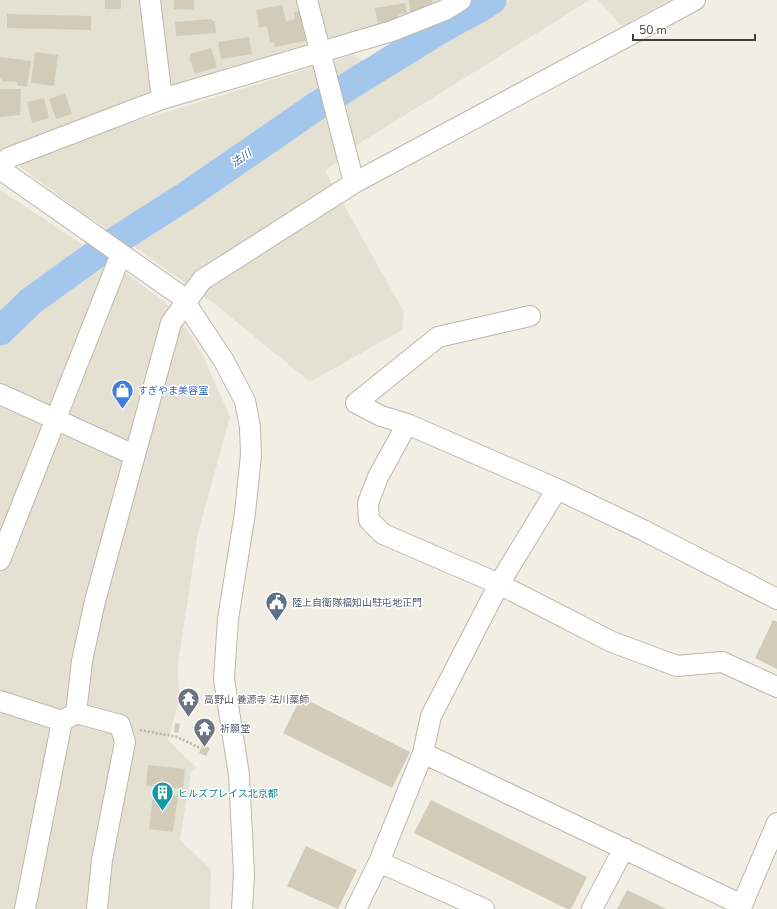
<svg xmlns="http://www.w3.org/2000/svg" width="777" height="909" font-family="'Nunito Sans','Noto Sans JP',sans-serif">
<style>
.residential{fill:#e5e1d2}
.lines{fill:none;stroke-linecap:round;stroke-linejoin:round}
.river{stroke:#a2c6ec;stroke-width:29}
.building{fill:#d2cbba}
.minor-casing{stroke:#bcb7a7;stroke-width:22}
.path{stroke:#bdb499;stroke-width:2.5;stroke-dasharray:2 2;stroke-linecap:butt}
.minor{stroke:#fff;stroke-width:20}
.labels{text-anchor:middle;stroke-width:3;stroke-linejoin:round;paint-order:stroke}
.shop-label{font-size:10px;fill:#366cbe;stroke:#fff;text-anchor:start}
.service-label{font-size:10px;fill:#4e5e75;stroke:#fff;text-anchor:start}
.worship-label{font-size:10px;fill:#5b616d;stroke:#fff;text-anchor:start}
.culture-label{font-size:10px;fill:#0d838f;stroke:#fff;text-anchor:start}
.water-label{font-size:11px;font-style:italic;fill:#346ba8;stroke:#fff}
</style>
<rect width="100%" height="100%" fill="#f1efe4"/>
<path class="residential" d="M0,0H461L0,156Z
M511,0H590L360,143L325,171L404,312L402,330L310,382L216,305L142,252L78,210L11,160L352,55L390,76Z
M598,0H670L622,26Z
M0,190L117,267L165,302L186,328L204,358L230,417L198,533L178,664L179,701L168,740L197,768L191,772L180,840L211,869L210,909H0Z"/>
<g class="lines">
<path class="river" d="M0,331L31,301L106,247L186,196L318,105L446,26L478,9L492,0"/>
</g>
<path class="building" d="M105,0H121V9H105Z
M174,0H194V10L174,9Z
M409,0H432V7L411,20Z
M405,3L407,13L398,14L399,20L378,24L375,8Z
M282,5L286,21L295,19L294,12L307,10L314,39L275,47L274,42L270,43L267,26L259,28L256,10Z
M7,14L91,16V30L7,28Z
M212,19V21H215L216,33L176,36L175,22Z
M249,37L252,54L221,59L218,42Z
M211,48L217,67L195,74L189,57H191L190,54Z
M35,52L58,55L54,86L31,83Z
M0,57L31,61L27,87L17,85V82L2,81V78H0Z
M0,89H21L20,115L0,117Z
M65,93L72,114L56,119L49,99Z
M44,98L49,118L32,123L27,102Z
M773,620L777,622V669L755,658Z
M301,697L410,752L392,788L283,733Z
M175,723L180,724L178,733L174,732Z
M203,744L210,748L206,756L199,753Z
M148,765L185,769L183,789L146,786Z
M153,794L178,796L173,832L149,829Z
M431,800L587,877L571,909H567L414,833Z
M306,846L357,870L338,909L287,886Z
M627,890L667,909H617Z"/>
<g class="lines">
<defs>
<path id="minor" d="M150,0L162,99
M307,0L354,183
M0,169L181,296L224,361L245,401L250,427L251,455L245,513L228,619L224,679L239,775L244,874L242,909
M0,169L8,158L162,99L392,31L445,10L461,0
M530,316L438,337L356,403L381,416L407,424L557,489L643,530L777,599
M0,394L134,455
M407,424L378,477L368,503L369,520L383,534L499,584L612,642L677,666L722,662L777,687
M0,560L121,254
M0,701L62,721L76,713L82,661L95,601L171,323L202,280L354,183L695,0
M76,713L120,725L125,742L102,860L97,909
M423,753L742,905L777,823
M379,862L484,909
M25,909L62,721
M356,909L379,862L423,753L431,716L499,584L557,489
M592,909L624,848"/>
</defs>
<use href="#minor" class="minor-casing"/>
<path class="path" d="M140,730L177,737L200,748"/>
<use href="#minor" class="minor"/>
</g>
<defs>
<symbol id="shop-pin" viewBox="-11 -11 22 30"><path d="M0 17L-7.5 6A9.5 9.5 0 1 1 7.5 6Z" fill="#3f7fe0" stroke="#fff"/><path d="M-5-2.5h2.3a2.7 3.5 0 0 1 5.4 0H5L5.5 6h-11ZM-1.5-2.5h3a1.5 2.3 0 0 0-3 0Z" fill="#fff"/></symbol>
<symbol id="civic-pin" viewBox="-11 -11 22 30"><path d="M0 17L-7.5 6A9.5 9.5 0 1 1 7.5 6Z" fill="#5c6f8a" stroke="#fff"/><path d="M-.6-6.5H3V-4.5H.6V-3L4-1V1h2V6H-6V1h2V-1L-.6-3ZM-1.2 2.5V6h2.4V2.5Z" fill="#fff"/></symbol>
<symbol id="temple-pin" viewBox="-11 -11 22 30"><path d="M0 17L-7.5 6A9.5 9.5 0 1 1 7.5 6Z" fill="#6b7280" stroke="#fff"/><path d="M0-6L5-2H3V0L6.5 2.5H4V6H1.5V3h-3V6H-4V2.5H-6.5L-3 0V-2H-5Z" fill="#fff"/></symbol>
<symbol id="building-pin" viewBox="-11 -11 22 30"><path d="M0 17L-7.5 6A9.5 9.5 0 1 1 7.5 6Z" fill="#0f9aa8" stroke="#fff"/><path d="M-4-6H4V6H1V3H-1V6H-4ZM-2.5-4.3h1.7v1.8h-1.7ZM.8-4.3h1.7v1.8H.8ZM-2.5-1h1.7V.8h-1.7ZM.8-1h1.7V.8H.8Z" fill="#fff"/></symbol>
</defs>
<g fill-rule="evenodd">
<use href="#shop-pin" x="110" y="378" width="25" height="34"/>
<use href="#civic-pin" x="264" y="590" width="25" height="34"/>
<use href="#temple-pin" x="176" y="686" width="25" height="34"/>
<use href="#temple-pin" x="192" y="716" width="25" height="34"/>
<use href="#building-pin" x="150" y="780" width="25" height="34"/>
</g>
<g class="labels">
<g class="shop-label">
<text x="138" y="394">すぎやま美容室</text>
</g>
<g class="service-label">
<text x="292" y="606">陸上自衛隊福知山駐屯地正門</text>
</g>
<g class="worship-label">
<text x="204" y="703">高野山 養源寺 法川薬師</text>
<text x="220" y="732">祈願堂</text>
</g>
<g class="culture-label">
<text x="178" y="797">ヒルズプレイス北京都</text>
</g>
<g class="water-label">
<text transform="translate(241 158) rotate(-35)" y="4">法川</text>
</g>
</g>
<path d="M633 34v6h122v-6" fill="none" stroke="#433f34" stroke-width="2"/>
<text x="639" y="34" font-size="12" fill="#433f34" stroke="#ffffff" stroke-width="3" paint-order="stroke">50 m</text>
</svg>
